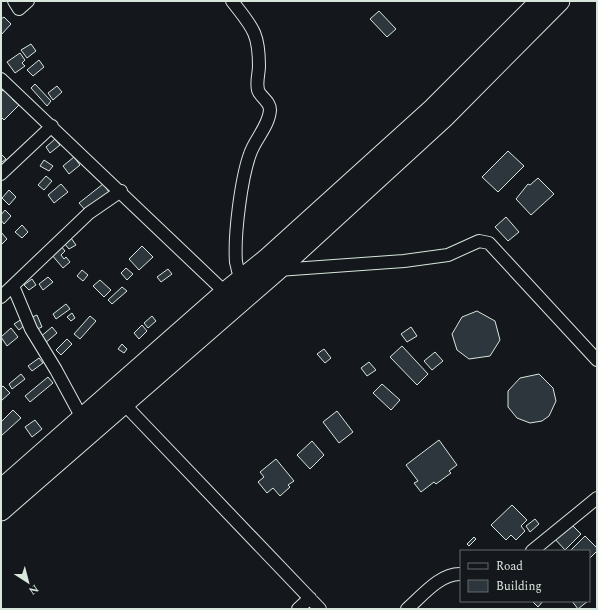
<svg xmlns="http://www.w3.org/2000/svg" width="598" height="610" font-family="Spectral,serif">
<style>
.building{fill:#2c363c;stroke:#d8e6dc}
.lines{fill:none;stroke-linecap:round;stroke-linejoin:round}
.street-casing{stroke:#d8e6dc;stroke-width:14}
.primary-casing{stroke:#d8e6dc;stroke-width:21}
.street{stroke:#14181c;stroke-width:12}
.primary{stroke:#14181c;stroke-width:19}
</style>
<rect width="100%" height="100%" fill="#14181c"/>
<path class="building" d="M379,11L396,29L387,37L370,19Z
M4,17L11,24L1,35V19Z
M31,44L36,51L27,58L21,50Z
M20,53L25,60L22,63L25,66L15,73L7,62Z
M39,60L44,67L33,76L27,70Z
M35,84L51,101L47,106L31,88Z
M57,86L62,92L53,100L48,93Z
M1,89L3,91L6,89L14,97L12,99L19,105L4,120L1,117Z
M55,139L60,145L50,153L46,147Z
M508,151L524,166L498,192L482,177Z
M1,154L6,159L2,162L1,161Z
M74,157L80,165L69,174L63,166Z
M44,160L53,166L49,171L40,166Z
M46,176L52,181L44,190L38,185Z
M538,178L554,194L531,215L516,199L528,184L530,185Z
M61,184L68,192L54,203L48,195Z
M103,184L109,192L86,211L79,203Z
M9,190L16,197L9,205L2,198Z
M5,210L11,216L4,224L1,220V215Z
M506,217L519,232L508,241L495,227Z
M22,225L28,232L22,238L15,232Z
M1,232L7,239L1,245Z
M71,238L76,245L69,249L64,243Z
M61,246L65,251L61,255L64,259L66,257L70,262L63,268L51,254Z
M142,246L153,257L139,270L129,259Z
M126,268L133,274L127,280L121,273Z
M168,269L172,274L161,282L157,277Z
M82,270L88,275L83,281L77,276Z
M48,277L53,282L43,290L39,284Z
M32,279L36,285L29,290L24,285Z
M100,280L111,290L104,297L93,286Z
M122,287L127,291L112,304L108,300Z
M66,304L70,309L56,319L53,314Z
M477,311L495,321L500,340L490,356L469,359L457,350L452,334L462,317Z
M72,313L75,318L71,321L67,317Z
M37,315L42,327L35,330L30,318Z
M90,316L96,321L80,339L74,334Z
M152,316L156,321L148,328L144,323Z
M22,319L26,324L19,330L14,324Z
M142,325L147,331L139,339L134,333Z
M52,327L57,333L44,344L39,338Z
M411,327L417,336L407,342L401,334Z
M11,328L18,337L7,346L1,337Z
M67,339L72,344L61,355L56,350Z
M122,344L127,349L124,353L118,349Z
M402,346L428,374L417,385L390,357Z
M324,349L331,358L325,363L317,354Z
M435,352L443,361L432,370L424,361Z
M39,358L43,363L32,371L28,366Z
M369,362L376,370L367,376L361,368Z
M21,374L25,379L12,389L9,384Z
M539,374L553,388L556,401L549,416L542,421L530,423L517,418L508,407V391L520,378Z
M48,377L53,383L30,402L25,396Z
M382,384L400,400L391,410L373,393Z
M3,386L10,393L1,401V388Z
M13,410L21,418L1,436V422Z
M337,411L353,432L339,443L323,422Z
M35,420L42,429L32,437L25,427Z
M439,440L457,465L449,471L451,473L436,484L434,482L421,492L414,483L418,481L406,465Z
M312,441L324,455L310,469L297,455Z
M276,459L294,481L288,485L290,487L280,496L273,488L267,493L258,482L264,477L260,472Z
M512,505L527,520L521,526L525,531L516,540L511,535L506,540L491,525Z
M535,519L539,524L530,532L526,526Z
M570,523L581,534L565,550L554,538Z
M585,536L597,548V551L589,559V551H570Z
M474,537L476,539L469,546L467,544Z
M532,601H543L538,607Z
M572,601H588L578,609Z"/>
<g class="lines">
<defs>
<path id="street" d="M14,1L19,9L28,1
M232,1C252,27 259,32 259,66C259,74 256,81 258,90C260,97 270,101 270,110C269,126 255,139 250,154C241,179 234,235 236,262C237,268 239,274 241,279
M1,79L229,296
M1,174L52,126
M278,270L404,261L448,255L479,241L489,243L597,360
M13,286L31,329L56,370L82,418
M1,297L89,213L121,191
M124,404L320,609
M532,551L597,498
M298,609L310,598
M407,609C422,596 440,573 461,574"/>
<path id="primary" d="M1,489L225,292L266,259L433,108L540,1
M1,511L278,270L444,118L560,1"/>
</defs>
<use href="#street" class="street-casing"/>
<use href="#primary" class="primary-casing"/>
<use href="#street" class="street"/>
<use href="#primary" class="primary"/>
</g>
<rect width="598" height="610" fill="none" stroke="#d8e6dc" stroke-width="4"/>
<rect x="460" y="550" width="130" height="52" fill="#14181c" stroke="#626a69"/>
<rect x="468" y="563" width="20" height="6" fill="#14181c" stroke="#626a69"/>
<text x="496" y="570" font-size="12" fill="#d8e6dc">Road</text>
<rect x="468" y="580" width="20" height="12" fill="#2c363c" stroke="#626a69"/>
<text x="496" y="590" font-size="12" fill="#d8e6dc">Building</text>
<g transform="translate(28 582) rotate(144)" stroke="#14181c" stroke-width="3" paint-order="stroke">
<path d="M0-3L7 15L0 10L-7 15Z" fill="#d8e6dc"/>
<text y="-6" font-size="11" font-weight="bold" text-anchor="middle" fill="#d8e6dc">N</text>
</g>
</svg>
